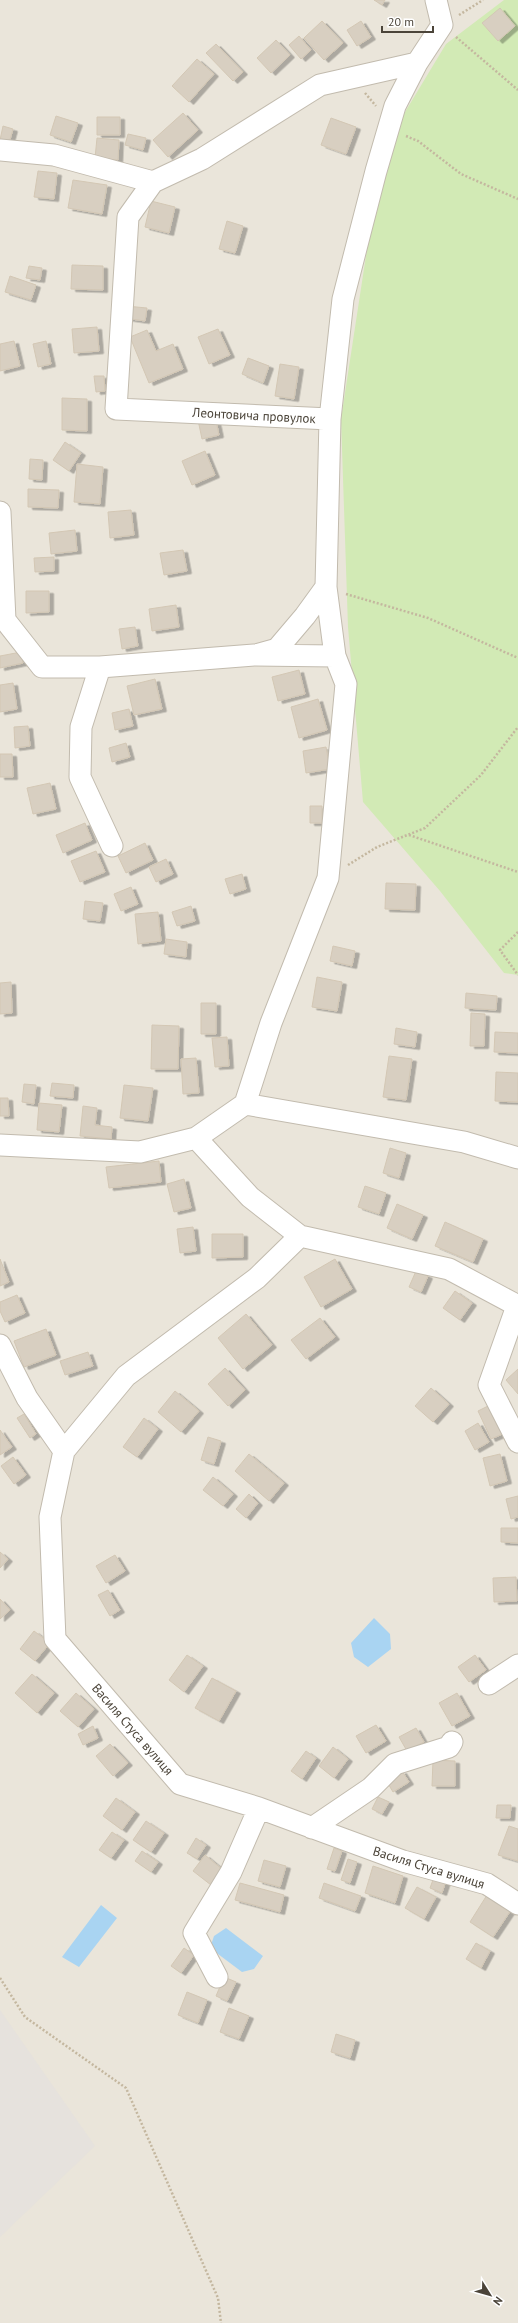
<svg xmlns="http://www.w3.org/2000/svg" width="518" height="2323" font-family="'PT Sans',sans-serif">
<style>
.residential{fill:#eae5da}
.industrial{fill:#e6e2dd}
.green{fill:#d2eab5}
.water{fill:#a9d4f2}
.building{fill:#d8cfc1;stroke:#d3c7b4;filter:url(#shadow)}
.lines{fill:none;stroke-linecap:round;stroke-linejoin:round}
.street-casing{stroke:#c2bbae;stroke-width:23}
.path{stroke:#c4b79f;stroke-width:2.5;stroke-dasharray:2 2;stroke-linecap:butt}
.street{stroke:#fff;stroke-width:21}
.labels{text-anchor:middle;stroke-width:4;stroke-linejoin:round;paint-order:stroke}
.street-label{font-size:13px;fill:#4b4439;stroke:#fff}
</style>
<defs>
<filter id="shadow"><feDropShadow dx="4.5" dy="2.5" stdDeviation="0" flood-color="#0004"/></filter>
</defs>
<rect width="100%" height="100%" fill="#f6f3ec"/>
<path class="residential" d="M0,0H518V2323H0Z"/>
<path class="industrial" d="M0,2010L95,2146L0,2237Z"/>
<path class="green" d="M504,0H518V975L504,973L440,891L363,802L348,627L341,419L373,210L399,122L446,44Z"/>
<path class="water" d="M374,1618L390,1634L391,1649L368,1667L354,1657L351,1643Z
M101,1905L117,1918L79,1967L62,1957Z
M226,1928L263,1956L254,1969L242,1972L210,1948L214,1936Z"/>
<path class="building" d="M374,0H385L382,5Z
M500,8L515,26L498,41L482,23Z
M322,21L343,43L324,60L304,38Z
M361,21L371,37L357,46L347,30Z
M299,36L311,50L301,59L289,45Z
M276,40L290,55L271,73L257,58Z
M216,44L243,72L233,81L206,53Z
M197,59L214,74L189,102L172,86Z
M183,113L198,130L168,157L153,140Z
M56,116L78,123L71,142L50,135Z
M97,117H120V135H97Z
M331,118L356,127L346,154L321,145Z
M3,126L13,129L9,143L0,140Z
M128,134L146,138L143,150L125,145Z
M97,138L119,140L118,160L95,158Z
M38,171L57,173L54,199L34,197Z
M73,180L107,185L102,214L68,208Z
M151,201L175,207L169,233L145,227Z
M227,221L243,226L235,253L219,249Z
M72,265L103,266V290L71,289Z
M29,266L42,268L40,280L26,278Z
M10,276L36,285L31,300L5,292Z
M126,306L147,308L145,321L124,318Z
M97,327L99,351L74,353L72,329Z
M218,329L230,355L209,364L198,337Z
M147,330L156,351L173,344L183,369L149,383L130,337Z
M14,341L20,366L0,371V344Z
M46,341L51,364L38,367L33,344Z
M248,358L269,366L263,383L242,374Z
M280,364L299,367L294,399L275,396Z
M94,376H104L105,391L96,392Z
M62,398L87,399V431L62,430Z
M215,416L219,435L202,439L198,420Z
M65,442L81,453L69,471L53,460Z
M205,451L215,475L192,485L182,461Z
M30,459L43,460L42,480L29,479Z
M77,464L103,467L100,504L74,502Z
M28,489L59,490L58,508L28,507Z
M131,510L134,535L110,538L108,512Z
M75,530L77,551L51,554L49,533Z
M183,550L187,571L164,575L160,553Z
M54,557V571L35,572L34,558Z
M26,591H49V612L26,613Z
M176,605L179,627L152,631L149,609Z
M135,627L138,646L122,649L119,629Z
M21,652L23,663L0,668V656Z
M299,670L305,694L278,701L272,677Z
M155,679L162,709L134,715L127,686Z
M13,683L17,709L0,712V685Z
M318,699L327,730L299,738L291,707Z
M129,709L133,726L115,730L112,713Z
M28,726L30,746L15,748L14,727Z
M126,743L130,757L112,762L109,748Z
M326,747L330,769L306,773L303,751Z
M0,754H12L13,777H0Z
M50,783L56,809L33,814L27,788Z
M310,806H322V823H310Z
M85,823L92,840L63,853L56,835Z
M145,843L153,860L126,873L118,856Z
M96,851L105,872L80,882L71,861Z
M166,859L173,874L156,882L149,867Z
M242,874L246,889L230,894L225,879Z
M386,883L416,884L415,910L385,909Z
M131,887L138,904L121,911L114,894Z
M85,901L103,903L100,921L83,919Z
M191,906L195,921L177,926L172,912Z
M158,912L161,941L138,944L135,914Z
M166,939L187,942L186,957L164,954Z
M333,946L355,951L352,966L330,961Z
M317,977L342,982L337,1011L312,1007Z
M11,982L12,1013L0,1014V983Z
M466,993L497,996L496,1010L465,1008Z
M201,1003H216V1034H201Z
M471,1013L485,1014L484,1046H470Z
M152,1025L179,1026L178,1069H151Z
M396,1028L417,1032L415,1047L394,1044Z
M495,1032L518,1033V1053L494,1052Z
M227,1037L229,1066L215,1067L212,1038Z
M389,1056L412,1059L406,1100L383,1097Z
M196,1058L199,1093L183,1094L181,1059Z
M496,1072L518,1073V1102L495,1101Z
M52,1083L74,1085L73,1098L50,1096Z
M24,1084L36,1085L34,1104L22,1102Z
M124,1085L153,1088L148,1121L120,1118Z
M0,1098H8L9,1116H0Z
M39,1103L62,1105L59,1132L37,1130Z
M83,1106L97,1108L95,1125L112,1127L111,1139L80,1136Z
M390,1148L406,1153L399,1178L383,1173Z
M159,1161L161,1182L109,1188L106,1167Z
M184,1179L191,1208L174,1212L167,1184Z
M365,1186L386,1193L379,1214L358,1207Z
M397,1204L423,1215L412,1239L387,1228Z
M445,1222L483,1239L473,1262L435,1246Z
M193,1227L196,1251L180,1253L177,1229Z
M212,1234H243V1257L212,1258Z
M0,1259L9,1282L0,1286Z
M335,1259L352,1289L321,1307L304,1277Z
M416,1271L428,1276L421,1292L409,1287Z
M455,1291L472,1303L460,1320L443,1308Z
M17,1295L25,1313L5,1322L0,1311V1302Z
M246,1314L272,1345L243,1369L218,1338Z
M320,1318L335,1337L306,1359L291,1340Z
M46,1329L56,1355L24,1367L14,1341Z
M88,1352L93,1366L65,1375L60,1361Z
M225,1368L245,1390L228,1406L208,1384Z
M518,1369V1394L506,1380Z
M431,1388L449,1404L433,1422L415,1406Z
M175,1391L199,1411L181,1432L158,1412Z
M492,1404L505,1433L491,1439L478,1411Z
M24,1414L36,1434L30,1438L17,1418Z
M144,1418L158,1429L137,1457L123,1447Z
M478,1423L489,1442L475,1450L465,1431Z
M0,1430L12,1447L0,1455Z
M208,1437L221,1441L214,1464L201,1460Z
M249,1454L284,1483L269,1501L235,1471Z
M500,1454L507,1481L490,1486L483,1458Z
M13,1457L26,1475L14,1484L1,1466Z
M213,1477L233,1494L223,1506L203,1490Z
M249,1494L258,1503L246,1518L236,1509Z
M518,1496V1517L511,1519L506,1499Z
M501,1528H518V1543L501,1542Z
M0,1552L8,1559L0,1568Z
M115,1555L125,1571L106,1583L96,1566Z
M516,1577L517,1601L494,1602L493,1578Z
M108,1590L120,1610L110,1616L98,1595Z
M0,1599L10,1610L0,1619Z
M34,1631L50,1643L35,1661L20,1649Z
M187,1655L203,1666L184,1692L169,1680Z
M475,1655L486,1670L469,1682L458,1667Z
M32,1674L54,1693L37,1713L15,1693Z
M212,1678L236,1691L219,1721L195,1708Z
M76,1693L94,1709L78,1727L60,1711Z
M457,1693L470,1716L452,1726L439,1703Z
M376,1725L386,1741L366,1753L356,1736Z
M93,1726L98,1738L83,1745L78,1734Z
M416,1728L424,1742L407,1751L399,1737Z
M110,1744L128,1763L113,1776L96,1756Z
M333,1747L348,1759L334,1778L319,1766Z
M306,1751L316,1758L302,1779L291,1771Z
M433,1760L455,1761V1786H432Z
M402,1771L409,1782L393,1792L386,1780Z
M378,1797L389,1802L382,1814L372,1809Z
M116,1798L135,1812L122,1830L103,1816Z
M497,1805H511L510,1818H496Z
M146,1821L164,1833L151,1852L133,1840Z
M509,1826L518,1829V1861L498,1855Z
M112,1832L124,1840L111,1858L99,1850Z
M196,1838L206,1845L197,1859L187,1853Z
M334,1848L342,1851L335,1871L327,1869Z
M142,1851L158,1862L151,1872L135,1861Z
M205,1855L223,1870L211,1885L193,1871Z
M348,1859L357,1862L350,1883L341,1880Z
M264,1860L286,1866L280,1887L258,1881Z
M373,1866L403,1876L395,1903L365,1893Z
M434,1877L446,1881L442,1893L430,1888Z
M240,1883L284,1895L280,1912L235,1900Z
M324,1883L361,1896L355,1911L319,1898Z
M417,1887L436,1897L424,1919L405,1908Z
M487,1895L511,1910L493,1937L470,1922Z
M476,1943L490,1951L481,1968L466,1959Z
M184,1948L194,1955L181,1973L171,1966Z
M224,1977L236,1982L227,2001L216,1996Z
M187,1992L207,2000L198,2023L178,2015Z
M229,2008L249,2016L239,2039L220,2032Z
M336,2034L355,2040L350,2058L331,2052Z"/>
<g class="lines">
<defs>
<path id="street" d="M0,150L54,155L153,182
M330,419L116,409L128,217L153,182L202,159L320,85L417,63L442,25L436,0
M0,512L5,620L42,667H100L254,655L335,656
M259,654L277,649L305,616L326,587
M100,667L81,727L80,777L112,846
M245,1104L271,1023L328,878L346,684L335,656L326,587L330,419L343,299L376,171L395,106L418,61
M196,1138L250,1197L300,1236L449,1269L518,1306
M0,1145L140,1152L196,1138L245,1104L464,1142L518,1158
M517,1306L489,1385L518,1442
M0,1345L27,1398L64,1451L50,1517L55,1639L180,1784L259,1808L403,1861L487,1884L518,1904
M64,1451L126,1376L257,1278L300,1236
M489,1684L518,1665
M312,1828L371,1788L395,1764L449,1747L452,1742
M217,1977L194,1933L231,1872L259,1808"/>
</defs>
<use href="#street" class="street-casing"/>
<path class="path" d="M459,15L483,0
M456,37L518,90
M365,93L376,106
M406,136L418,141L461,174L518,199
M346,594L428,618L518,658
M409,835L518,872
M348,865L377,847L425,828L481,775L518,727
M518,932L500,950L518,975
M0,1978L25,2017L126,2088L218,2298L221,2323"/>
<use href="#street" class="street"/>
</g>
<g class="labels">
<g class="street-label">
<text transform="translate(254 415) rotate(3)" y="5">Леонтовича провулок</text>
<text transform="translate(133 1729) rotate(49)" y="5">Василя Стуса вулиця</text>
<text transform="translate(429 1867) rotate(17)" y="5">Василя Стуса вулиця</text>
</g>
</g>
<g transform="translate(490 2295) rotate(127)" stroke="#ffffff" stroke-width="3" paint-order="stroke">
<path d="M0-3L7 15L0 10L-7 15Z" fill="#4b4439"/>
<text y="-6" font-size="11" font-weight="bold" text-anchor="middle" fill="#4b4439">N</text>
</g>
<path d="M382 26v6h51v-6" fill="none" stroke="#4b4439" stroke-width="2"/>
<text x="388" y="26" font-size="12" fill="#4b4439" stroke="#ffffff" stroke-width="3" paint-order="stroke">20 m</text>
</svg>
